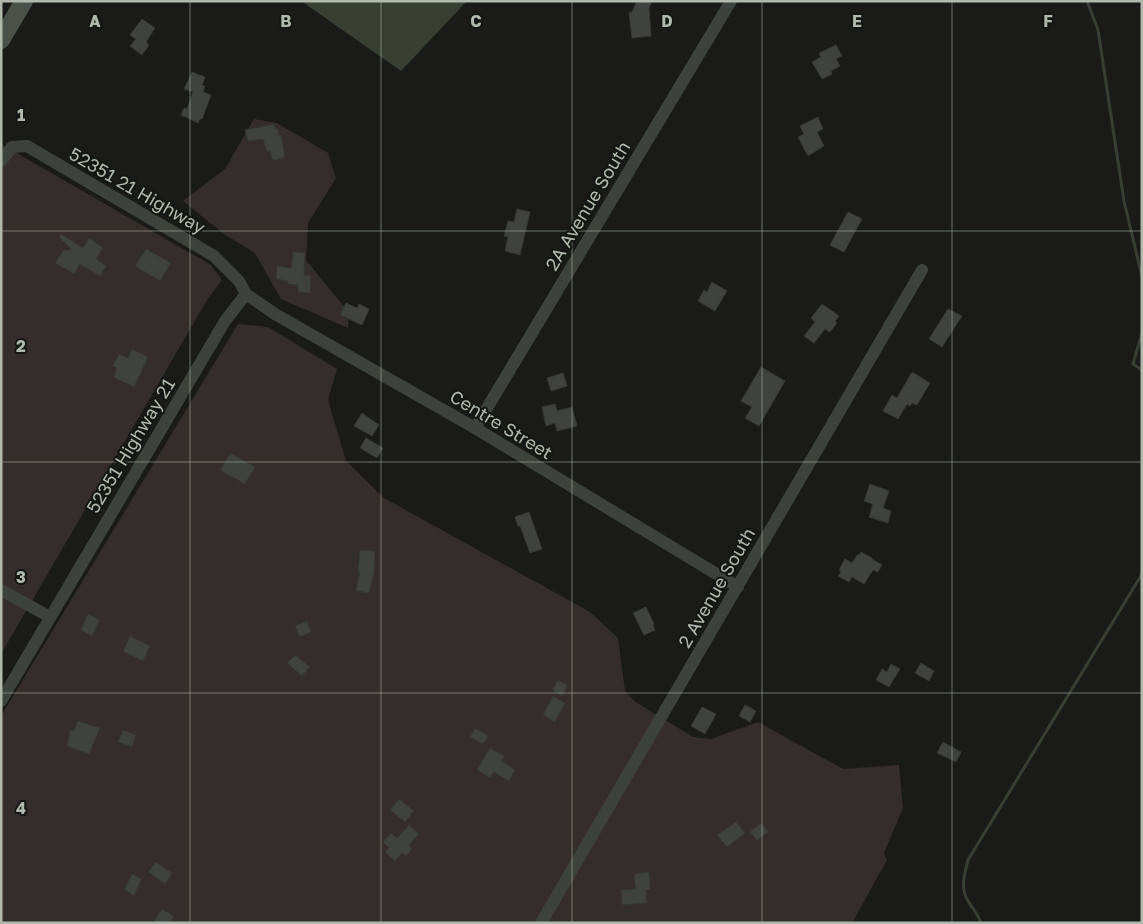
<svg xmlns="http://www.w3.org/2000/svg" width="1143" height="924" font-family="'Golos Text',sans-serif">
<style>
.green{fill:#352d2c}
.water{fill:#383e31}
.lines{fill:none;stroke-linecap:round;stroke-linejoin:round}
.stream{stroke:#383e31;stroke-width:3}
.building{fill:#3f423f;stroke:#343734}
.minor{stroke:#3e423d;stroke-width:12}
.secondary{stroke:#4b5049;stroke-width:18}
.grid{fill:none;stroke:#b1b9ad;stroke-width:1;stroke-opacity:0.55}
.labels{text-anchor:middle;stroke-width:4;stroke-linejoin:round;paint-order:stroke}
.street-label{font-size:18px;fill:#b1b9ad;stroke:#141614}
.grid-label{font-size:16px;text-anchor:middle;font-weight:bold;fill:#b1b9ad;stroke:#141614;stroke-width:4;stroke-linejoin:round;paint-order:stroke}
</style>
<rect width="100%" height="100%" fill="#1a1b19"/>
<path class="green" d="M254,119L277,123L328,153L336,178L308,223L306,260L349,313L348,328L281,299L255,253L224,234L183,201L225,169Z
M1,144L211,265L222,280L207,300L1,654Z
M238,324L268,327L337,369L328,400L346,461L384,498L590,612L618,638L625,691L634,701L693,737L711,739L758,722L843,769L899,765L903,808L884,853L887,860L852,923H1V716Z"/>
<path class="water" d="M301,1H467L401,71Z"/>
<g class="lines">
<path class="stream" d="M1087,1L1098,30L1124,201L1142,277
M1142,333L1133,364L1142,370
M981,923C978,914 971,907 967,899C960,887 965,873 968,860L1142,574"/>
</g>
<path class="building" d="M637,1H652L649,8L651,36L632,38L629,13L632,12Z
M142,19L155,28L146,42L149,45L142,55L130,46L136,39L130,35Z
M836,45L842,56L836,59L840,66L831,71L832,74L822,79L812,62L821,57L819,53Z
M192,72L205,77L202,85L205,86L203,92L211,95L202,119H200L198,123L181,115L184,108L187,109L193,92L184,89Z
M818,117L823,129L817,132L824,146L808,156L798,137L804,134L800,126Z
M274,124L276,129H278L280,136L281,135L285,157L274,160L272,158L270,151L267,152L263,139L248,141L245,130Z
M517,209L530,212L520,255L505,251L508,237L504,236L508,221L514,222Z
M848,212L862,219L844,252L830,245Z
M61,234L83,248L89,238L103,248L96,259L106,266L100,276L80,264L74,274L55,263L63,251L71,249L59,237Z
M146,249L171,263L160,281L135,266Z
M293,252L305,253L304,275L311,276L310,293L298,292V285L288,284V281L276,279L277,266L291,268Z
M712,282L727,291L715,311L698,301L704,290L707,292Z
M346,303L357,308L359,304L369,309L362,325L340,315Z
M822,304L839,316L835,321L837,323L830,332L825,329L814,343L804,336L815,322L811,318Z
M948,309L962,316L942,347L929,339Z
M132,349L148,357L134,387L115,378L114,375L117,368L113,366L119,354L128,358Z
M761,367L785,381L759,426L745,418L752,407L741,401Z
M912,372L930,383L917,405L912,403L910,406L907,404L898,419L883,411L892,395L897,398Z
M563,373L567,386L551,391L547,378Z
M555,404L557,411L572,407L577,426L557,431L555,423L546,426L542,407Z
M362,413L379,425L372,436L354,426Z
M366,438L383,448L377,458L360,448Z
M230,453L255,467L245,484L220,470Z
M870,484L889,491L883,508L891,511L888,523L869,517L873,504L864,501Z
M529,512L542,549L530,553L520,526H518L515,517Z
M360,550L375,551L374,573L369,593L356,591L360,572H358Z
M861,552L872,558V559L882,565L878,572L873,570L864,584L852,577L849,582L838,576L841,572L839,570L845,559L852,563L858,554L859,555Z
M646,607L654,624L653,625L655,630L644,635L633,613Z
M88,614L100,620L92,636L81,630Z
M307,621L311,632L300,637L295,626Z
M130,636L150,646L143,661L123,651Z
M295,655L310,667L302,676L287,663Z
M921,663L934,671L929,681L915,673Z
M891,664L900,669L889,687L876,680L882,669L887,672Z
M558,680L568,686L562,696L552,690Z
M553,696L565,703L555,722L543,715Z
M745,705L756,711L750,722L739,716Z
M702,707L716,714L705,734L691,726Z
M78,721L100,728L89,754L67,746L70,730L74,731Z
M475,728L488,736L483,744L470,737Z
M123,730L136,735L132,747L118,742Z
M943,742L961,752L956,762L937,753Z
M490,748L504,756L501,761L515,770L509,781L494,772L490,778L477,770Z
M399,799L414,811L405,822L390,810Z
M736,822L745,833L727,847L717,835Z
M761,823L768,832L757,841L750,832Z
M409,825L419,834L409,845L412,849L406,856L402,853L395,861L385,852L389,848L383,842L391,833L397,838Z
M156,862L172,873L165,884L148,872Z
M649,872L650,889L646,890L647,903L622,905L621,890L636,889L634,874Z
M132,874L142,879L134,895L124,890Z
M162,909L174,916L170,923H153Z"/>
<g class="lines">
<path class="minor" d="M1,161L12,147L27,146L214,256L239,281L246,294
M246,294L275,314L475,428L738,587
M475,428L731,1
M1,590L50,617
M1,701L225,321L246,294
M541,923L922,270"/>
<path class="secondary" d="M1,40L24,1"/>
</g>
<path class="grid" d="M190,1V923M381,1V923M572,1V923M762,1V923M952,1V923M1,231H1142M1,462H1142M1,693H1142"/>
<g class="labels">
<g class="street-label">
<text transform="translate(137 191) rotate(30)" y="6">52351 21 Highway</text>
<text transform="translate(588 206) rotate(-59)" y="6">2A Avenue South</text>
<text transform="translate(501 425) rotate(31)" y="6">Centre Street</text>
<text transform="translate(131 446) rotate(-59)" y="6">52351 Highway 21</text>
<text transform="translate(717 588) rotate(-60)" y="6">2 Avenue South</text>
</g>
</g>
<g class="grid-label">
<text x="95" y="27">A</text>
<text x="286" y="27">B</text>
<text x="476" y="27">C</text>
<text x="667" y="27">D</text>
<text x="857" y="27">E</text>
<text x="1048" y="27">F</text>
<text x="21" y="121">1</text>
<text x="21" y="352">2</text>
<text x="21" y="583">3</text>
<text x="21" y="814">4</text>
</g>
<rect width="1143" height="924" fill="none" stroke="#b1b9ad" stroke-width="5"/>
</svg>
